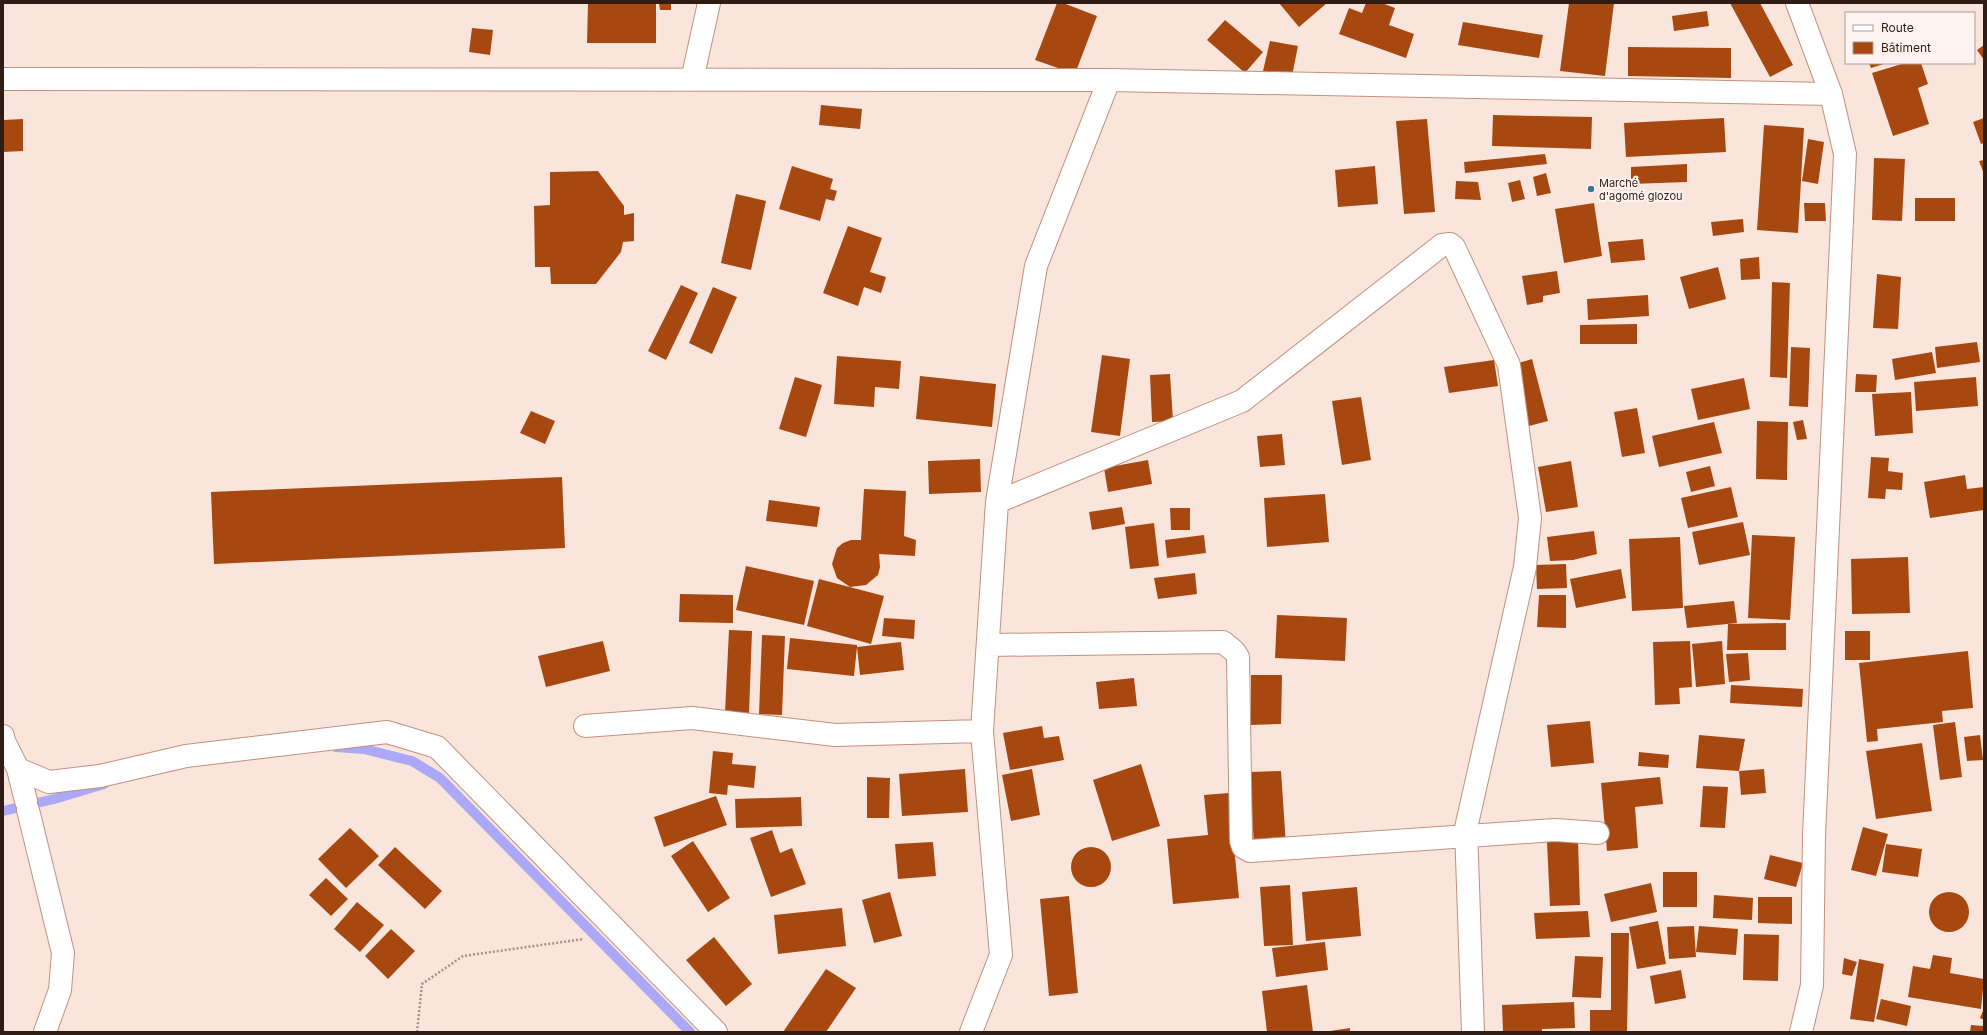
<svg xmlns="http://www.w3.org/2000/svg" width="1987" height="1035" font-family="Inter,sans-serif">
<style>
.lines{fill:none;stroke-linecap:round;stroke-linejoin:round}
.stream{stroke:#aba8f7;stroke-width:10}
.building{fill:#a74811}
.street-casing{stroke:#c0917c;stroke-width:24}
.secondary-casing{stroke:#c0917c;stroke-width:24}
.path{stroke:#a59189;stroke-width:2.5;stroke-dasharray:2 2;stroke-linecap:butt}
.street{stroke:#fff;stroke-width:22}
.secondary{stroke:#fff;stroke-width:22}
.poi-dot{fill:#3c7990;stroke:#fff4f0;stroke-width:1.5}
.labels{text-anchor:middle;stroke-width:4;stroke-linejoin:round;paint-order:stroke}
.poi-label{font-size:11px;fill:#2f1d15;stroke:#fff4f0;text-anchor:start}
</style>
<rect width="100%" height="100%" fill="#f9e5dc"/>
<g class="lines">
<path class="stream" d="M336,747L364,749L412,761L440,778L690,1032
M3,811L54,799L104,784"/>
</g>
<path class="building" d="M588,3H656V43H587Z
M659,3H671V10H660Z
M1057,3H1063L1097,16L1075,74L1035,60Z
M1279,3H1327L1299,27Z
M1366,3H1382L1395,8L1389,25L1414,34L1406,58L1339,34L1349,8L1362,13Z
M1569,3H1614L1605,76L1560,71Z
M1730,3H1760L1793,65L1770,77Z
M1707,11L1709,26L1674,31L1672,16Z
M1225,20L1263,52L1245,73L1207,40Z
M1463,22L1543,35L1539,58L1458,45Z
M472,28L493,30L490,55L469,52Z
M1270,41L1298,46L1292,76L1263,71Z
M1984,45V60L1977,50Z
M1628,47L1731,48V78L1628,76Z
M1869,63H1887L1871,68Z
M1905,63H1921L1928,84L1918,88L1929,124L1893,136L1872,73Z
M821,105L862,109L860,129L819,125Z
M1493,115L1592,117L1591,149L1492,146Z
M1724,118L1726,152L1626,157L1624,123Z
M1984,118V143L1981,144L1973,122Z
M23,119V151L3,152V120Z
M1427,119L1435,212L1404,214L1396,121Z
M1764,125L1804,128L1798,233L1757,230Z
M1808,139L1824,142L1818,184L1802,181Z
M1545,154L1547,164L1465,173L1464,162Z
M1874,158L1905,159L1902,221L1872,220Z
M1984,160V174L1979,161Z
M1687,164V182L1631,184V167Z
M792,166L833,179L830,189L837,191L834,201L826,199L820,221L779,209Z
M1375,166L1378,204L1338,207L1335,170Z
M598,171L624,206V215L634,213V241L623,242L621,252L596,284H551L550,267H535L534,206L550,205V172Z
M1546,173L1551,193L1537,196L1533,177Z
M1520,180L1525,199L1512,202L1508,183Z
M1456,181L1478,182L1481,200L1455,199Z
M736,194L766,201L751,270L721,263Z
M1915,198H1955V221H1915Z
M1594,203L1602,256L1564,263L1555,209Z
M1804,203H1825L1826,221H1805Z
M1743,219L1744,232L1713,236L1711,222Z
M848,226L882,238L870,272L886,277L881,293L864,287L858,306L823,293Z
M1643,239L1645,260L1611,263L1608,242Z
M1759,257L1760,279L1741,280L1740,259Z
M1718,267L1726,299L1689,309L1680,277Z
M1557,271L1560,293L1543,296V302L1527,305L1522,276Z
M1877,274L1901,277L1898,329L1873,328Z
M1772,282L1790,283L1787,378L1770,377Z
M681,285L698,293L666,360L648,351Z
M713,287L737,297L712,354L689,343Z
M1648,295L1649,316L1588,320L1587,299Z
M1637,324V344H1580V325Z
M1977,342L1980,362L1937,368L1935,347Z
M1791,347L1810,348L1808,407L1789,406Z
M1932,352L1936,373L1895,380L1892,359Z
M1102,355L1130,359L1120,436L1091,432Z
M837,356L901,361L899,389L875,387L874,407L834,404Z
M1532,359L1548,421L1529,426L1512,365Z
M1494,360L1498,386L1449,393L1444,367Z
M1170,374L1173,421L1152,422L1150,375Z
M1856,374L1877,375L1876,392H1855Z
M920,376L996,384L992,427L916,419Z
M795,377L822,385L806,437L779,429Z
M1976,377L1978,406L1916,411L1914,382Z
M1744,378L1750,409L1698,420L1691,389Z
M1911,392L1913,433L1875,436L1872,394Z
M1361,397L1371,460L1342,465L1332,401Z
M1637,408L1645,453L1622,457L1614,412Z
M531,411L555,421L545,444L520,433Z
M1803,420L1807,439L1797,440L1793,422Z
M1757,421L1788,422L1787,480L1756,479Z
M1714,422L1722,453L1659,467L1652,436Z
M1282,434L1285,465L1260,467L1257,436Z
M1871,457L1889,458L1888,471L1903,473L1902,490L1886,489L1885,499L1868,498Z
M980,459L981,492L929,494L928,461Z
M1148,460L1152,484L1108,492L1104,468Z
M1571,461L1578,507L1546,512L1538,467Z
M1710,466L1715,486L1691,492L1686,472Z
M1965,475L1967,489L1984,487V510L1930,518L1924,482Z
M562,477L565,548L214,564L211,492Z
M1731,487L1738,517L1688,528L1681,498Z
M864,489L906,491L904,536L916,540L915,556L879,554L880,567L878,575L866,585L850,587L837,578L832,564L837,548L843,543L851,540H861Z
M1325,494L1329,542L1267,547L1264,498Z
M769,500L820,507L817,527L766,521Z
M1122,507L1125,524L1092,530L1089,512Z
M1170,508H1190V530H1171Z
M1743,522L1750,555L1699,565L1692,532Z
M1154,523L1159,566L1130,569L1125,527Z
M1594,531L1597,554L1573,560L1550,561L1547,537Z
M1204,535L1206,553L1167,558L1165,540Z
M1752,535L1795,537L1790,620L1748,618Z
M1680,537L1683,608L1632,611L1629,539Z
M1908,557L1910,613L1852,614L1851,559Z
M1566,564L1567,588L1537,589L1536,565Z
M746,566L814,581L804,625L736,610Z
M1621,569L1626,598L1576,608L1570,579Z
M1195,573L1197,594L1158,599L1154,578Z
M819,579L884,596L871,644L807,626Z
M680,594L733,595V623L679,622Z
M1539,595H1566V628L1537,627Z
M1734,601L1737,623L1687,628L1684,606Z
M1277,615L1347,618L1345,661L1275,658Z
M884,618L915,620L914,639L882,636Z
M1786,623V650H1727L1728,624Z
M729,630L752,631L749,714L725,713Z
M1845,631H1870V660H1845Z
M762,635L785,636L782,715L759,714Z
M790,638L857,645V647L901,642L904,670L860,675L857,647L854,676L787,669Z
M603,641L610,671L546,687L538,656Z
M1690,641L1692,687L1679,688L1680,704L1655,705L1653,642Z
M1722,641L1725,684L1696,687L1692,644Z
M1968,651L1973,708L1942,711L1943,722L1877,729L1878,741L1867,742L1859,663Z
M1748,653L1750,680L1729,682L1726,654Z
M1251,675H1282L1281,724L1251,725Z
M1134,678L1137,706L1099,709L1096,682Z
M1731,685L1803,689L1802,707L1730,703Z
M1590,721L1594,763L1551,767L1547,725Z
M1955,722L1962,777L1940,780L1933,725Z
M1042,726L1044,738L1059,736L1064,760L1010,770L1003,733Z
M1699,735L1745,739L1739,771L1764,769L1766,793L1741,795L1739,771L1696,768Z
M1980,735L1983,760L1967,761L1964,737Z
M1922,743L1932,811L1876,819L1866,751Z
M713,751L733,753L732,764L756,766L754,788L728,785L727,795L709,793Z
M1639,752L1669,755L1668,768L1638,766Z
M1141,764L1160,826L1112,841L1093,780Z
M965,769L968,812L902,816L899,774Z
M1032,769L1040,815L1011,821L1002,775Z
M1281,771L1286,845L1254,847L1250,772Z
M867,777L890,778L889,818H867Z
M1660,777L1663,804L1635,807L1638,848L1607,851L1601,783Z
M1703,786L1728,787L1725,828L1700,827Z
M1229,793L1239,898L1173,904L1167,839L1208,835L1204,795Z
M716,796L727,825L664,847L654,817Z
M801,797L802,826L736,828L735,799Z
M1863,827L1888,834L1876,876L1851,870Z
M350,828L379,856L346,888L318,859Z
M772,830L780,853L792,848L806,884L771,897L750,838Z
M693,841L730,898L708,912L671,856Z
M1578,841L1580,905L1550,906L1547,842Z
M933,842L936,876L898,879L895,844Z
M1886,844L1922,849L1918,877L1882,872Z
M1071 867a20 20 0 1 1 40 0a20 20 0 1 1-40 0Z
M395,847L442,891L425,909L378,865Z
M1770,855L1803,863L1796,887L1764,879Z
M1663,872H1697V907H1663Z
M326,878L348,899L331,916L309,895Z
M1651,883L1657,912L1611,922L1604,894Z
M1290,885L1293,945L1264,946L1260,887Z
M1357,887L1361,936L1306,941L1302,892Z
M1929 912a20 20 0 1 1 40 0a20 20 0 1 1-40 0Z
M890,892L902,936L874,943L862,900Z
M1714,895L1753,898L1752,920L1713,918Z
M1069,896L1078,993L1049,996L1040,899Z
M1758,897H1792V924L1758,923Z
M357,902L384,925L360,952L334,929Z
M842,908L846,946L778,954L774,915Z
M1588,911L1590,937L1536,939L1534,913Z
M1658,921L1666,964L1637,969L1629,927Z
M1694,926L1696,957L1669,959L1667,927Z
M1699,926L1738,929L1736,955L1696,952Z
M391,929L415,951L388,979L365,956Z
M1611,933H1629L1627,1032H1590V1010H1611Z
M1744,934L1779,935L1778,981L1743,980Z
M714,937L752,984L726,1006L686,960Z
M1325,942L1328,970L1276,977L1272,948Z
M1933,955L1952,958L1950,973L1984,979L1981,1009L1908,997L1913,966L1930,969Z
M1575,956L1603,957L1601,998L1572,997Z
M1844,958L1857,962L1852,976L1842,974Z
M1859,959L1884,964L1874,1022L1850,1019Z
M826,969L856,988L826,1032H783Z
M1681,970L1686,998L1655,1004L1650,976Z
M1307,985L1313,1032H1267L1262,991Z
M1881,999L1911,1006L1907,1026L1876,1019Z
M1574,1002L1575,1028L1542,1029V1032H1503L1502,1005Z
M1984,1008V1020L1980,1018Z
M1971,1025L1984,1026V1032H1970Z
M1350,1028V1032H1330V1031Z"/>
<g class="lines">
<defs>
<path id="street" d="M3,79L1109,80L1831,94
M692,80L709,3
M997,502L1242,401L1442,245L1450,244L1454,247L1509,365L1530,518L1525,567L1466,828L1473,1032
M988,645L1223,642L1234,651L1238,657L1241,841L1243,847L1250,851L1555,830L1598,833
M585,726L692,718L835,735L982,731
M3,736L4,741L18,769L49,782L100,776L186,756L387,732L437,747L716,1032
M18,769L26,801
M28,810L63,953L60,990L45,1032
M971,1032L1001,955L982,731L997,502L1036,266L1109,80"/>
<path id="secondary" d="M1797,3L1831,94L1845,154L1814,836L1812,985L1801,1032"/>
</defs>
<use href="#street" class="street-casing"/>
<use href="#secondary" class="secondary-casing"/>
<path class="path" d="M417,1032L422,984L463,956L584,939"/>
<use href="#street" class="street"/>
<use href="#secondary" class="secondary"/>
</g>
<circle class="poi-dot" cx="1591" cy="189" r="4"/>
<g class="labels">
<g class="poi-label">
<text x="1599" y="187">Marché<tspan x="1599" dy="13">d'agomé glozou</tspan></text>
</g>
</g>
<rect width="1987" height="1035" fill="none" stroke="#2f1d15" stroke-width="8"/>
<rect x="1845" y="12" width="130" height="52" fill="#fff4f0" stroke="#ac9e98"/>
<rect x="1853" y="25" width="20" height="6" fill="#ffffff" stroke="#ac9e98"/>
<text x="1881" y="32" font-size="12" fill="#2f1d15">Route</text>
<rect x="1853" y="42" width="20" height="12" fill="#a74811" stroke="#ac9e98"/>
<text x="1881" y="52" font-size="12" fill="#2f1d15">Bâtiment</text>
</svg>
